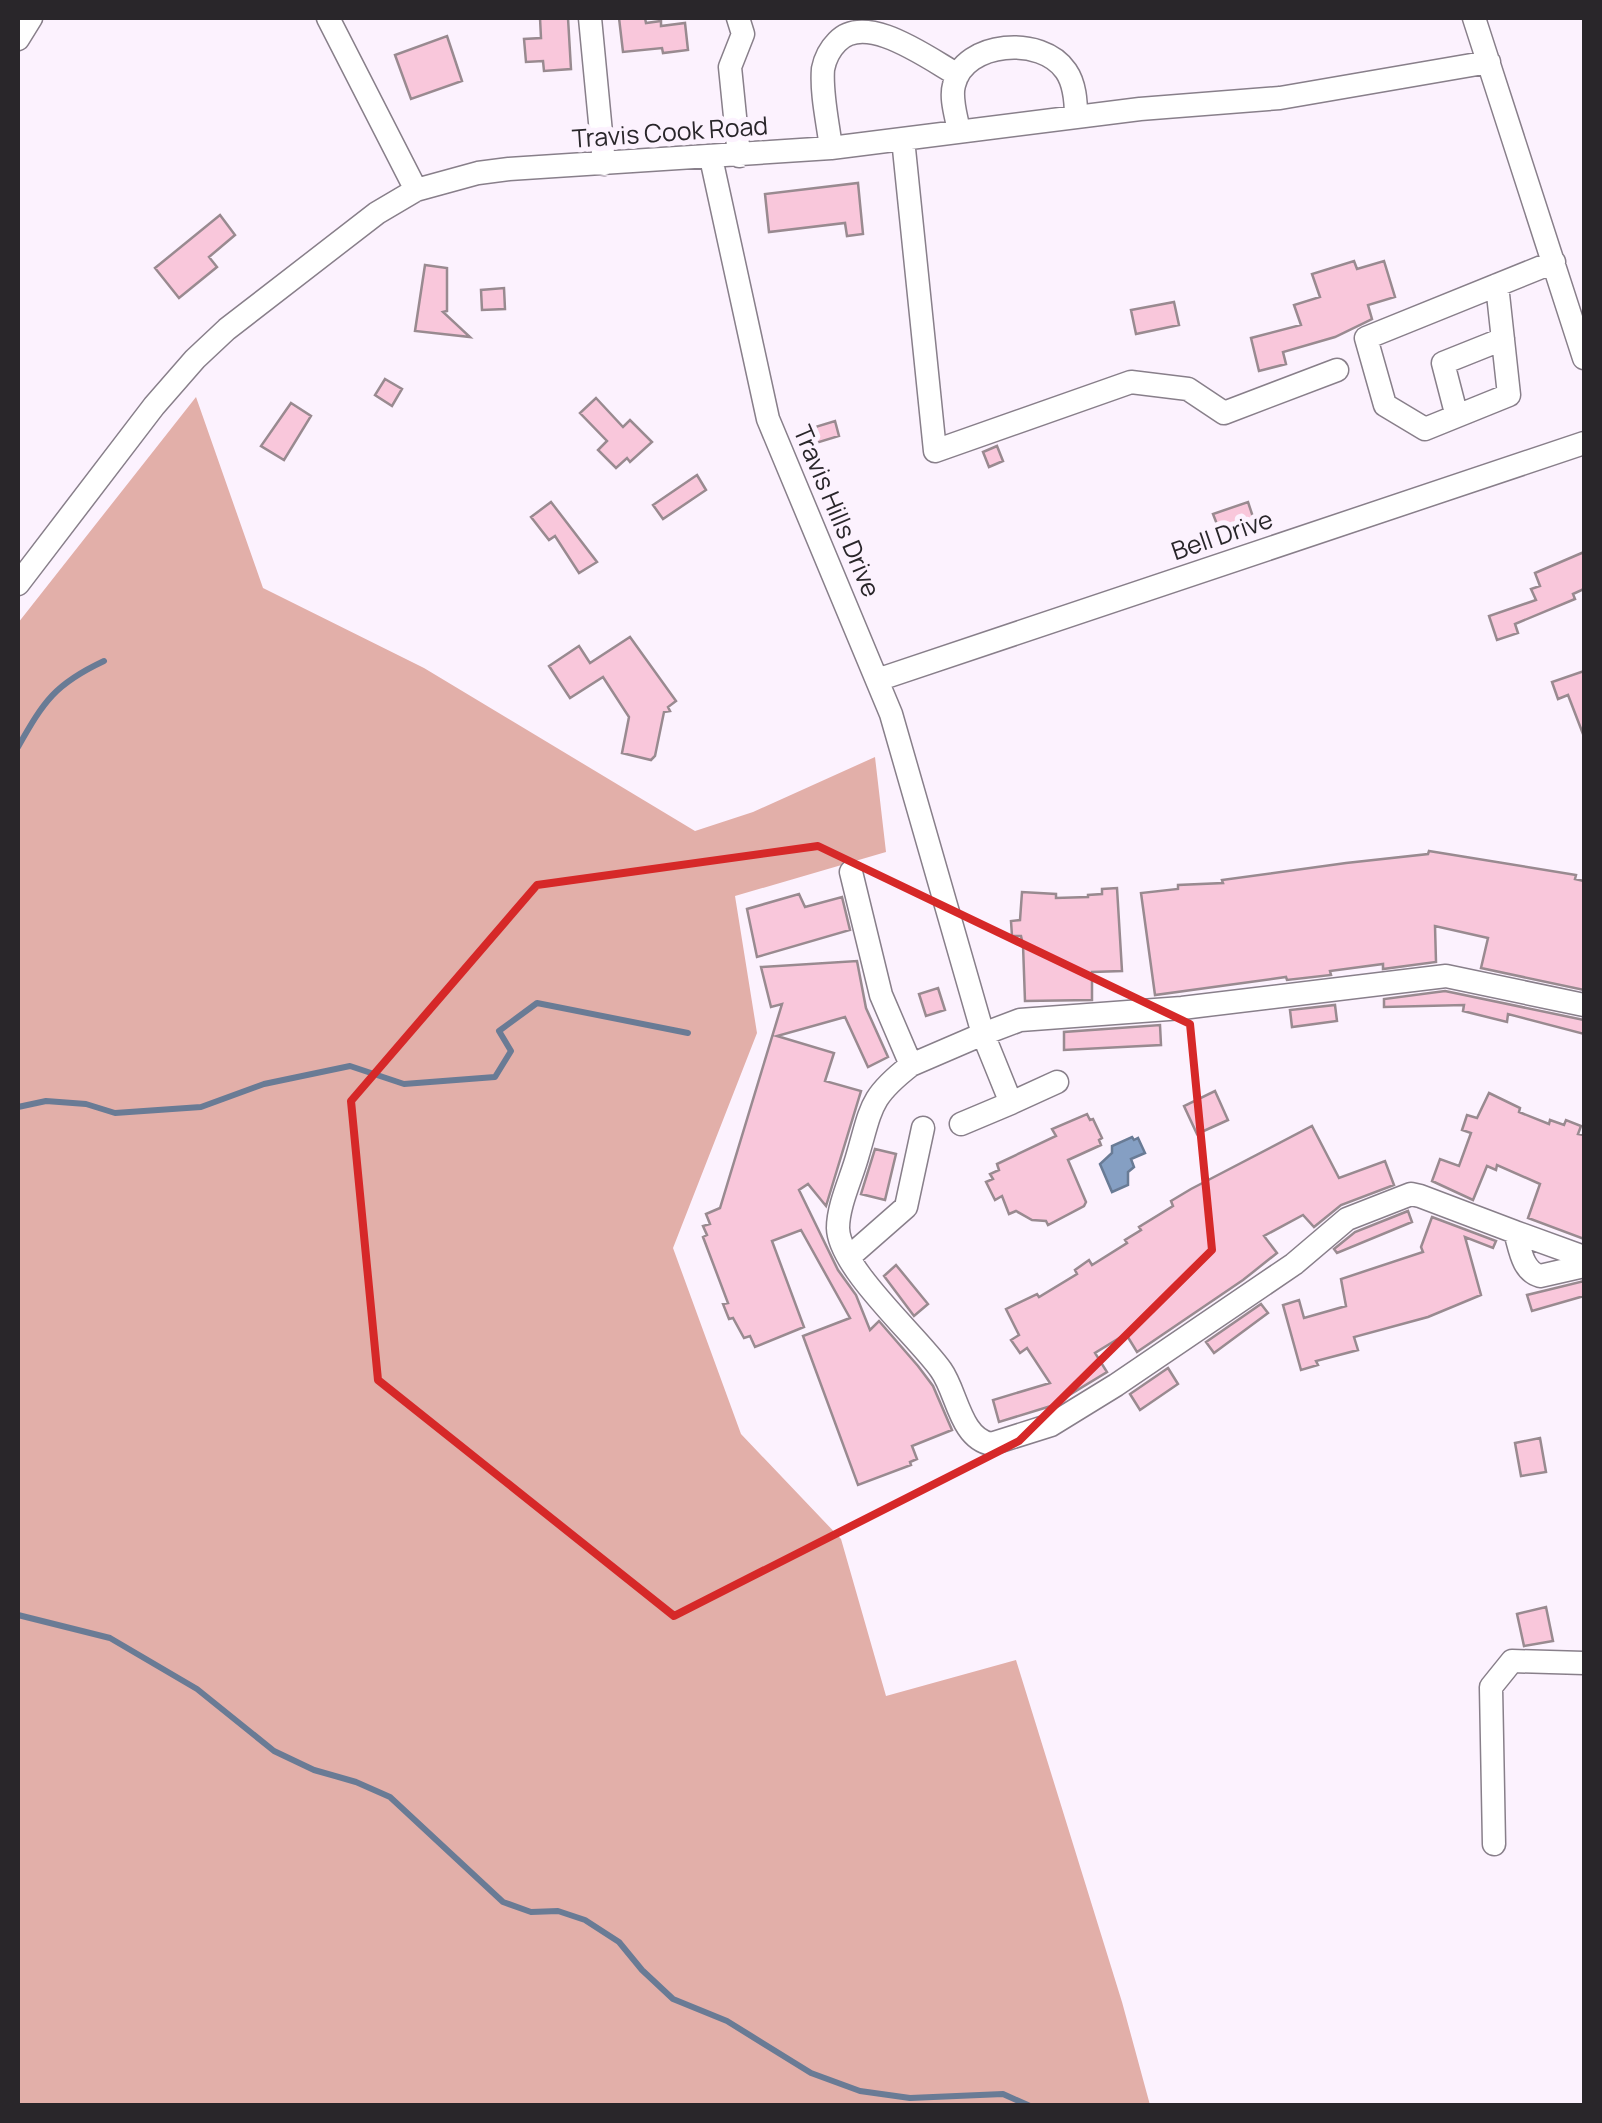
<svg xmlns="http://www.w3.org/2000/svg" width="1602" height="2123" font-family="Manrope,sans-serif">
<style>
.forest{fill:#e2afa9}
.water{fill:#859fc3;stroke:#697b95;stroke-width:2.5}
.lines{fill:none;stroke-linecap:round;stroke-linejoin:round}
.stream{stroke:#697b95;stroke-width:6}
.building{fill:#f9c7db;stroke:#998a90;stroke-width:2.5}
.minor-casing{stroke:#887f8a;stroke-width:25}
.minor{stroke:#fff;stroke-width:22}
.marked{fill:none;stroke:#d62828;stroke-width:8;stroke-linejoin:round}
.labels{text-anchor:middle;stroke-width:10;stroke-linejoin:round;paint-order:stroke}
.street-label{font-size:25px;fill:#29262a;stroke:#fcf2fe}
</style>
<rect width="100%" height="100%" fill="#fcf2fe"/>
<path class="forest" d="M196,397L263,588L424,668L695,831L753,812L875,757L886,852L735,896L757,1033L673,1248L741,1434L841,1539L886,1696L1016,1660L1122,2002L1150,2105H18V623Z"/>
<path class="water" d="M1132,1137L1134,1140L1138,1138L1145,1153L1131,1159L1134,1167L1128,1172V1185L1112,1192L1100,1164L1112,1153V1146Z"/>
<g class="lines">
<path class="stream" d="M18,747C44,701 55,684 104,661
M18,1107L46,1101L86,1104L115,1113L201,1107L264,1084L350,1066L404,1084L495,1077L511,1051L499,1031L537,1003L688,1033
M18,1615L110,1638L197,1689L274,1751L314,1770L356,1782L390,1797L503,1902L531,1912L558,1911L585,1920L619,1942L642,1970L673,1999L727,2021L811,2073L860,2091L910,2098L1003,2094L1030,2106"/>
</g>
<path class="building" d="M540,18H568L571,69L544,71L543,61L526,62L524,39L541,38Z
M619,18H645L646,23L661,21V26L685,23L688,50L663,53L662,48L623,52Z
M447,36L462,81L411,99L395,55Z
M858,183L863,234L847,236L845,223L769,232L765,194Z
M220,215L235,235L209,257L217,267L179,298L155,268Z
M1354,261L1357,269L1384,261L1395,297L1368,305L1372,319L1335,337L1283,352L1286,364L1259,371L1251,338L1301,325L1294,305L1320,297L1312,274Z
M425,265L447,268V311L443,312L470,337L415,331Z
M504,288L505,309L482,310L481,290Z
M1174,302L1179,325L1136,334L1131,310Z
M385,379L402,389L392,406L375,395Z
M596,398L623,427L630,420L652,442L630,462L627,458L616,468L598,450L607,441L580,413Z
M291,403L311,416L284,460L261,446Z
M835,421L839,436L806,446L802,431Z
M997,446L1003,461L989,467L983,452Z
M697,475L706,490L663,519L653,505Z
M551,502L597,562L579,573L555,536L549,540L531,517Z
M1248,502L1254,520L1220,532L1213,514Z
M1584,552V589L1573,594L1575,599L1515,624L1518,633L1497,640L1489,616L1536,600L1531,589L1540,586L1535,573Z
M630,637L676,701L668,707L670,711L664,712L655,756L651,760L622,753L629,717L603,677L570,698L549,666L579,646L590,663Z
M1584,671V734H1583L1568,695L1558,699L1552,682Z
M1429,851L1576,875L1575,879L1584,881V990L1481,968L1488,938L1435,926L1436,962L1383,969V964L1330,971L1331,975L1287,980L1286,977L1155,995L1141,893L1178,889V885L1223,883L1222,880L1346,863L1428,854Z
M1117,888L1122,971L1092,972V1000L1025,1001L1023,945L1021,936H1012L1011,921L1020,920L1022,892L1056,894V898L1088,897V895L1102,894V889Z
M799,894L805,907L842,897L850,930L757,957L747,909Z
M857,961L866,1008L888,1057L868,1067L845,1017L777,1036L834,1053L825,1081L861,1091L826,1206L808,1184L799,1190L838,1270L856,1295L870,1330L879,1321L918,1366L933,1386L952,1430L912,1446L917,1459L910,1462L911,1465L858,1485L803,1336L850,1318L801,1230L772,1241L804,1327L755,1347L750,1336L744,1338L733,1318L729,1319L723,1304L728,1303L703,1237L707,1235L703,1226L710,1224L706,1214L720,1208L782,1004L771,1007L761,967Z
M938,988L945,1010L926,1016L919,994Z
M1445,991L1584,1020V1034L1508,1014L1507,1022L1463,1011L1464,1005L1384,1007V999Z
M1335,1005L1337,1021L1292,1027L1290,1010Z
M1160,1025L1161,1045L1064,1050V1032Z
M1215,1091L1228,1120L1197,1134L1184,1106Z
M1489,1093L1520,1108L1519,1112L1549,1124L1550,1120L1564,1125L1566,1120L1581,1126L1578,1134L1584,1135V1239L1528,1218L1540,1184L1497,1165L1496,1170L1487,1166L1473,1200L1432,1181L1440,1159L1459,1166L1471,1133L1462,1130L1467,1115L1477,1118Z
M1087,1114L1090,1120L1093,1119L1102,1138L1099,1140L1101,1145L1068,1160L1086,1202L1084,1206L1048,1225L1046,1221L1032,1220L1016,1211L1009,1214L1002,1196L995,1200L986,1182L993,1179L990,1174L999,1170L997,1164L1056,1136L1052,1129Z
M1312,1126L1339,1178L1385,1161L1394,1185L1341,1205L1314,1227L1303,1215L1264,1236L1277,1253L1243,1280L1137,1352L1126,1334L1095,1353L1107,1372L1051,1406L999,1422L993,1400L1050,1383L1027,1348L1020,1353L1011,1340L1019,1335L1006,1309L1037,1294L1039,1297L1077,1274L1075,1270L1089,1260L1092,1265L1127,1243L1125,1240L1141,1230L1139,1227L1173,1206L1171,1201L1191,1189Z
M875,1149L896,1154L885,1200L861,1194Z
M1408,1211L1412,1222L1337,1253L1334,1249L1355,1232Z
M1432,1217L1496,1241L1493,1248L1465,1237L1481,1295L1428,1317L1354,1337L1358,1350L1316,1361L1318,1365L1301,1370L1283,1305L1299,1300L1304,1318L1346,1306L1341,1279L1423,1252L1421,1247Z
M896,1265L928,1304L914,1316L884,1276Z
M1584,1281V1296L1532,1311L1527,1295Z
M1261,1304L1268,1313L1214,1353L1206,1342Z
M1168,1368L1178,1384L1140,1410L1130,1394Z
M1540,1438L1546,1472L1521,1476L1515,1443Z
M1546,1607L1553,1641L1524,1646L1517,1614Z"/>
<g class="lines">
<defs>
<path id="minor" d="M328,18L416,190
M590,18L604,164
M738,18L743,34L730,67L739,156
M1474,18L1584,358
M18,39L31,18
M959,132C957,118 950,99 954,85C964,41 1042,35 1066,71C1075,84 1076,101 1076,117
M903,139L935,451L1131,382L1188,389L1224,413L1337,370
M831,148C828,123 821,94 823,69C825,59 830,49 837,42C866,11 929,59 958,75
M711,158L768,419L891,714L983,1034L911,1065
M1497,285L1509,395L1425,429L1385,405L1366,338L1554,262
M1456,413L1443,363L1503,339
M18,584L154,406L195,359L227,329L377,213L416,190L478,173L509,169L831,148L1140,109L1280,98L1489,62
M877,680L1584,443
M851,872L881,995L911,1065C870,1097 872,1106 858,1154C852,1177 838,1205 838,1228C839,1268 918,1337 941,1370C957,1392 960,1438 991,1444L1051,1425L1116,1385L1294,1264L1347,1219L1411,1194L1420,1196L1515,1232
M1011,1103L1057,1082
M961,1124L1011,1103L983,1034L1020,1020L1182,1008L1446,976L1584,1005
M849,1257L906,1207L923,1128
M1584,1257L1515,1232C1520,1248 1522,1271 1540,1276L1584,1266
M1494,1844L1491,1687L1512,1661L1584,1663"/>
</defs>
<use href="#minor" class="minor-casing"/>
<use href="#minor" class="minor"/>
</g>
<path class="marked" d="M818,846L1190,1024L1212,1250L1019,1441L674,1616L378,1380L351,1101L537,885Z"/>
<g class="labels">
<g class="street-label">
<text transform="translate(670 132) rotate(-4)" y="9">Travis Cook Road</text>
<text transform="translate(837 511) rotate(67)" y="9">Travis Hills Drive</text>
<text transform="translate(1222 535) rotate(-19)" y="9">Bell Drive</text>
</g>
</g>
<rect width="1602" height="2123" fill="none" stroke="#29262a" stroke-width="40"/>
</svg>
